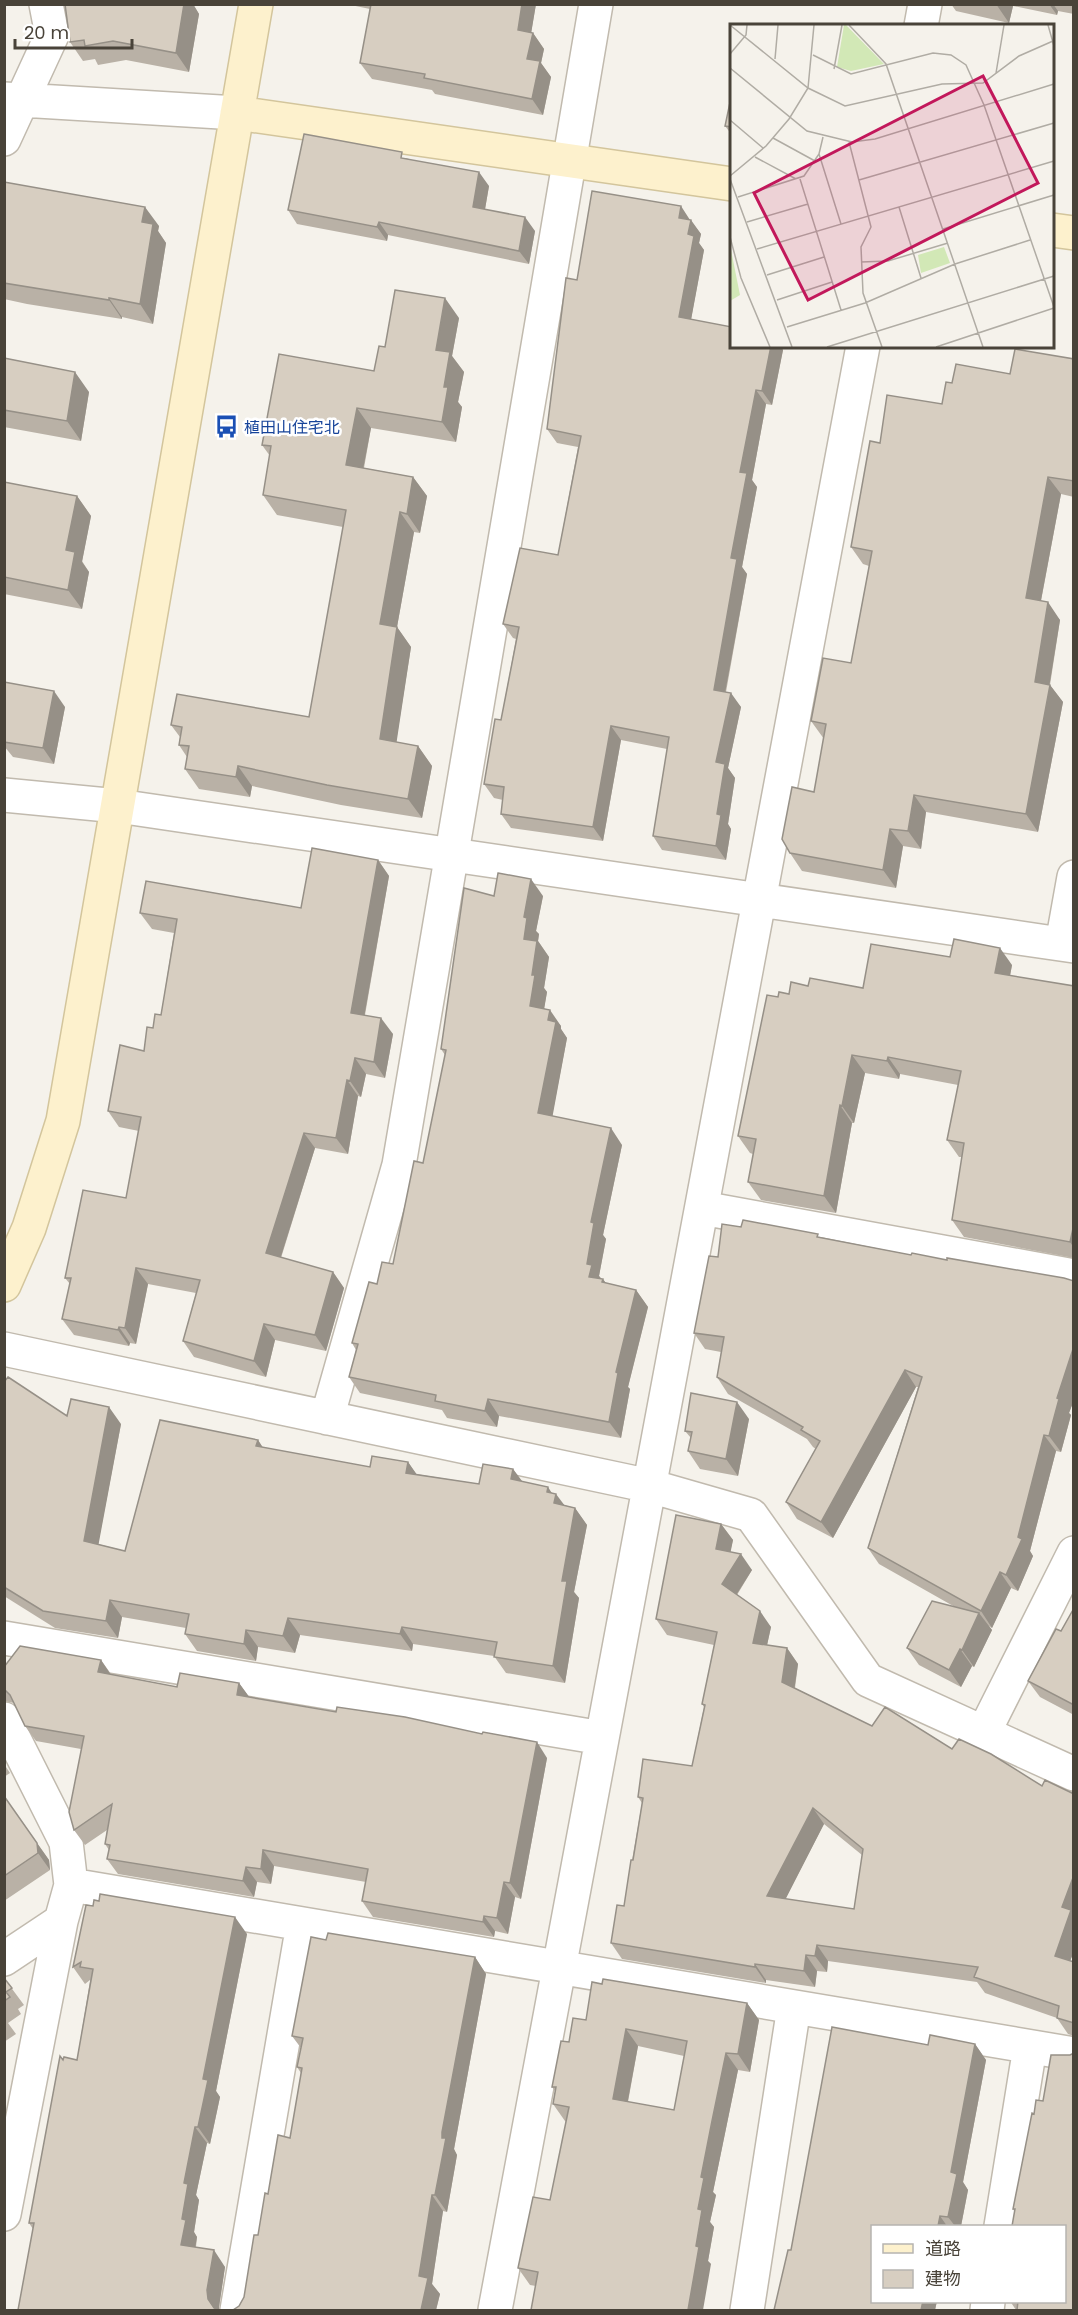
<svg xmlns="http://www.w3.org/2000/svg" width="1078" height="2315" font-family="Poppins,'Noto Sans JP',sans-serif">
<style>
.lines{fill:none;stroke-linecap:round;stroke-linejoin:round}
.street-casing{stroke:#c1baae;stroke-width:36}
.secondary-casing{stroke:#d3c59c;stroke-width:36}
.street{stroke:#fff;stroke-width:33}
.secondary{stroke:#fdf1cd;stroke-width:33}
.wall{fill:#b9b1a6;fill-rule:evenodd}
.shaded-wall{fill:#969087}
.building{fill:#d7cec1;stroke:#969087;stroke-width:1.5;fill-rule:evenodd}
.labels{text-anchor:middle;stroke-width:5;stroke-linejoin:round;paint-order:stroke}
.transit-label{font-size:16px;fill:#164399;stroke:#fff;text-anchor:start}
.inset-road{fill:none;stroke:#b0aca4;stroke-width:1.5}
.view{fill:#c2185b;fill-opacity:0.15;stroke:#c2185b;stroke-width:3}
.inset-edge{fill:none;stroke:#494339;stroke-width:3}
</style>
<rect width="100%" height="100%" fill="#f5f2eb"/>
<g class="lines">
<defs>
<path id="street" d="M921,26L925,4
M4,99L237,113
M4,139L52,35L46,4
M4,795L118,806L1074,946
M1062,944L1074,877
M702,1208L1074,1276
M4,1349L650,1486L751,1515L868,1680L1074,1774
M327,1418L399,1165L596,4
M4,1638L602,1738
M4,1719L66,1842L71,1885L61,1921L4,2214
M983,1734L1074,1553
M71,1885L1074,2054
M4,1959L61,1921
M1001,2226L1030,2047
M237,2310L303,1924
M495,2310L863,346
M747,2310L794,2007
M987,2310L988,2302"/>
<path id="secondary" d="M237,113L732,184
M1052,230L1074,233
M4,1285L29,1228L63,1121L256,4"/>
</defs>
<use href="#street" class="street-casing"/>
<use href="#secondary" class="secondary-casing"/>
<use href="#street" class="street"/>
<use href="#secondary" class="secondary"/>
</g>
<path class="wall" d="M65,4H193L199,14L189,72L126,60L98,65L95,59L83,61L70,42Z
M346,4H536L531,33H533L544,49L541,63L551,77L543,115L435,94L432,90L372,79L360,63L370,9Z
M951,4H1074V14L1058,11L1057,15L1013,6L1009,23L956,11Z
M732,93V135L725,126Z
M406,158L489,186L485,209L535,231L529,264L388,235L387,241L297,224L288,210Z
M4,182L159,226L158,231L166,243L153,324L122,317V319L27,304L4,299Z
M690,220L701,234L699,243L704,250L691,319L783,350L772,405L766,404L752,480L757,487L742,567L747,574L726,692L741,707L728,768L735,778L728,824L731,829L726,860L662,850L653,836L667,749L621,740L603,841L511,828L501,814L503,800L494,798L484,784L501,720L516,639L513,638L503,624L558,555L578,447L557,443L547,429L577,280Z
M459,318L452,356L464,372L458,402L462,407L456,442L371,428L364,468L413,477L427,496L420,533L414,532L397,627L411,647L396,742L418,746L432,766L422,818L341,805L252,786L250,797L199,789L185,769L187,757L179,745L180,737L171,725L309,717L343,527L277,515L263,495L270,456L262,445L374,371L385,347Z
M4,358L89,392L81,441L4,427Z
M1074,359V497L1061,494L1041,601L1060,620L1050,685L1063,702L1038,832L926,812L921,849L903,846L896,888L802,871L790,853L814,792L824,739L811,721L851,663L869,566L863,564L851,547L880,443L942,404L952,383L1010,374Z
M4,482L77,496L91,516L82,561L89,572L82,609L4,594Z
M4,682L65,707L54,764L13,757L4,746Z
M378,860L389,876L365,1015L393,1034L385,1078L366,1074L361,1097L358,1096L348,1154L315,1148L281,1258L333,1272L344,1288L326,1351L275,1340L266,1377L194,1357L183,1341L196,1293L148,1284L136,1344L130,1343L129,1346L74,1335L62,1319L70,1284L65,1278L126,1198L139,1131L119,1127L108,1111L144,1051L153,1028L161,1015L174,933L152,929L140,913L301,908Z
M494,896H543L536,931L539,934L538,941L549,957L544,988L547,992L544,1008L561,1026V1029L567,1038L552,1116L622,1145L603,1235L606,1239L599,1276L606,1283L636,1290L648,1307L628,1387L630,1389L621,1438L499,1416L497,1427L447,1418L442,1410L360,1393L349,1377L356,1350L352,1343L377,1284L393,1264L423,1163L445,1055L441,1049Z
M950,957L1012,965L1010,976L1074,986V1258L964,1237L952,1220L962,1157H959L947,1140L958,1085L900,1074L899,1079L865,1073L854,1123H852L836,1213L761,1200L748,1182L753,1154L750,1153L738,1136L778,997L789,994L808,986L863,988Z
M741,1227L821,1237L911,1255L1074,1281V1400L1069,1413L1071,1415L1061,1452L1056,1451L1030,1551L1033,1556L1018,1591L1011,1588L992,1628L989,1626L992,1630L974,1667L972,1666L961,1687L919,1665L907,1648L955,1607L879,1564L868,1548L918,1387H916L833,1538L797,1519L786,1502L816,1449L813,1447L807,1439L728,1394L717,1377L721,1352L705,1349L694,1333L718,1257Z
M4,1382L67,1416L121,1424L98,1544L125,1551L258,1440L263,1448L370,1467L408,1462L416,1474L479,1484L513,1469L522,1482L552,1493L564,1505L575,1508L587,1525L574,1592L579,1598L565,1683L506,1673L494,1656L413,1644L412,1651L300,1635L295,1653L258,1647L256,1661L197,1651L185,1634L186,1628L122,1617L118,1638L55,1628L4,1596Z
M749,1419L738,1476L700,1469L688,1451L691,1438L685,1431Z
M721,1524L733,1540L730,1552L752,1570L737,1595L771,1627L767,1645L787,1648L798,1664L795,1688L872,1726L952,1749L1042,1786L1074,1794V1951L1070,1961L1074,1962V2036L1068,2034L1057,2018L985,1993L977,1982L828,1961L827,1972L817,1971L815,1987L766,1980V1983L622,1959L611,1943L624,1906L642,1803L638,1797L692,1766L704,1707L702,1704L714,1645L667,1635L656,1619ZM824,1824L862,1855L854,1909L785,1899Z
M1074,1608V1715L1040,1697L1028,1681L1061,1631Z
M101,1660L111,1674L177,1687L239,1683L249,1697L547,1758L521,1899L515,1897L508,1934L495,1931L494,1937L373,1917L362,1901L366,1882L274,1866L271,1884L257,1882L254,1897L118,1874L107,1859L109,1850L105,1844L107,1830L85,1845L74,1830L81,1749L36,1741L25,1726L14,1703L4,1701V1667Z
M4,1764L10,1773L4,1777Z
M4,1796L49,1860L50,1870L4,1901Z
M86,1905L247,1934L216,2091L220,2097L210,2144L207,2143L196,2195L199,2200L194,2232L197,2237L196,2247L225,2267L219,2307V2310L33,2229L29,2223L63,2060H77L90,1981V1980L85,1984L73,1967Z
M326,1940L475,1957L486,1974L454,2149L457,2155L447,2212L443,2211L432,2284L440,2294L436,2310H233L239,2306L244,2297L268,2194L290,2138L301,2073L297,2067L301,2048L292,2036Z
M4,1978L24,2005L18,2009L21,2014L8,2023L16,2034L4,2042Z
M747,2003L759,2020L750,2072L738,2070L724,2138L713,2192L716,2195L710,2222L714,2227L708,2261L711,2264L536,2286L530,2285L518,2268L550,2200L566,2122L565,2121L553,2104L555,2091L552,2087L569,2042L586,2020ZM638,2046L684,2056L674,2110L628,2102Z
M975,2044L986,2060L963,2182L968,2190L961,2226H873V2301H937L935,2310H774L791,2250L928,2045Z
M1070,2055L1074,2310H1016L1010,2301H1065L1013,2209L1034,2114L1043,2101Z"/>
<path class="shaded-wall" d="M181,4H193L199,14L189,72L176,53Z
M522,4H536L529,46L518,30Z
M996,4H1011L1013,6L1009,23Z
M1049,4H1053L1058,11L1057,15Z
M533,33L544,49L541,63L551,77L543,115L532,99L527,59Z
M479,172L489,186L483,221L473,207Z
M681,206L690,220L679,218Z
M145,207L159,226L158,231L166,243L153,324L140,304L142,222Z
M525,217L535,231L529,264L519,251Z
M691,220L701,234L699,243L704,250L689,331L679,317L688,234Z
M379,222L388,235L387,241L377,227Z
M109,298L122,317V319L109,300Z
M445,298L459,318L452,356L464,372L458,402L462,407L456,442L442,422L444,387L436,350Z
M771,346H781L783,350L772,405L762,391Z
M75,372L89,392L81,441L67,421Z
M756,390L766,404L752,480L757,487L742,567L747,574L723,704L714,690L731,558L740,472Z
M357,408L371,428L360,485L346,465Z
M413,477L427,496L420,533L407,514Z
M1048,477L1061,494L1038,616L1026,598Z
M77,496L91,516L82,562L89,572L82,609L68,590L66,550Z
M400,512L414,532L397,627L411,647L394,759L380,739V624Z
M1048,602L1060,620L1047,700L1035,682Z
M1050,685L1063,702L1038,832L1026,814Z
M54,691L65,707L54,764L43,748Z
M731,693L741,707L728,768L735,778L728,824L731,829L726,860L716,846L717,814L716,762Z
M611,726L621,740L603,841L593,827Z
M418,746L432,766L422,818L408,799Z
M238,766L252,786L250,797L236,777Z
M914,795L926,812L921,849L908,831Z
M890,829L903,846L896,888L883,870Z
M378,860L389,876L362,1029L351,1013Z
M531,879L543,896L536,931L539,934L538,941L549,957L544,988L547,992L542,1022L530,1006L532,975L524,939V917Z
M1000,948L1012,965L1007,991L995,973Z
M550,1010L561,1026V1029L567,1038L550,1130L538,1113Z
M381,1018L393,1034L385,1078L374,1062Z
M852,1055L865,1073L854,1123L842,1106Z
M888,1057L900,1074L899,1079L887,1061Z
M355,1058L366,1074L361,1097L350,1081Z
M347,1080L358,1096L348,1154L336,1138Z
M840,1105L852,1123L836,1213L824,1196Z
M611,1128L622,1145L603,1235L606,1239L599,1276L603,1281V1279L615,1296L589,1277L587,1264L591,1222Z
M304,1133L315,1148L277,1269L266,1253Z
M1074,1224V1248L1070,1242Z
M136,1268L148,1284L136,1344L125,1328Z
M333,1272L344,1288L326,1351L315,1335Z
M636,1290L648,1307L628,1387L630,1389L621,1438L609,1422L616,1372Z
M264,1324L275,1340L266,1377L254,1361Z
M119,1327L130,1343L129,1346L118,1330Z
M1074,1346V1400L1069,1413L1071,1415L1061,1452L1049,1436L1057,1398Z
M905,1370L916,1387L833,1538L821,1522Z
M488,1399L499,1416L497,1427L485,1411Z
M737,1402L749,1419L738,1476L726,1459Z
M109,1407L121,1424L96,1558L84,1541Z
M1044,1435L1056,1451L1030,1551L1033,1556L1018,1591L1006,1575L1018,1537Z
M258,1440L269,1457L256,1446Z
M408,1462L420,1479L406,1473Z
M513,1469L525,1485L511,1479Z
M548,1487L555,1498L556,1494L568,1510L566,1520L547,1492Z
M575,1508L587,1525L574,1592L579,1598L565,1683L553,1666L562,1581Z
M721,1524L733,1540L728,1565L716,1549Z
M741,1554L752,1570L733,1600L722,1584Z
M1000,1572L1011,1588L992,1628L981,1611Z
M110,1600L122,1617L118,1638L106,1621Z
M760,1611L771,1627L764,1659L753,1643Z
M979,1613L992,1630L974,1667L962,1650Z
M288,1618L300,1635L295,1653L283,1636Z
M402,1627L413,1644L412,1651L400,1634Z
M246,1630L258,1647L256,1661L244,1644Z
M787,1648L798,1664L793,1698L782,1682Z
M960,1649L972,1666L961,1687L949,1670Z
M101,1660L111,1675L98,1672Z
M239,1683L250,1698L237,1695Z
M537,1742L547,1758L521,1899L510,1883Z
M813,1808L824,1824L779,1912L767,1896Z
M37,1843L49,1860L50,1870L38,1853Z
M263,1850L274,1866L271,1884L261,1869Z
M246,1867L257,1882L254,1897L243,1881Z
M1074,1875V1951L1066,1972L1055,1956L1062,1907Z
M504,1882L515,1897L508,1934L497,1918Z
M484,1916L495,1931L494,1937L483,1922Z
M235,1917L247,1934L216,2091L220,2097L210,2144L198,2127L203,2079Z
M817,1945L828,1961L827,1972L815,1956Z
M806,1955L817,1971L815,1987L804,1971Z
M475,1957L486,1974L454,2149L457,2155L447,2212L435,2195L442,2132Z
M755,1964L766,1980V1983L755,1967Z
M747,2003L759,2020L750,2072L738,2054Z
M626,2029L638,2046L625,2116L613,2099Z
M975,2044L986,2060L963,2182L968,2190L961,2226H955L948,2217L951,2172Z
M726,2053L738,2070L713,2192L716,2195L710,2222L714,2227L708,2261L711,2264L703,2310H688L696,2246L698,2209L701,2177Z
M195,2127L207,2143L196,2195L199,2200L194,2232L197,2237L193,2261L181,2245L182,2219L184,2183Z
M432,2195L443,2211L432,2284L440,2294L436,2310H421L419,2276Z
M940,2216L947,2226H938Z
M214,2250L225,2267L219,2307V2310H215L208,2299L207,2290Z
M923,2301H937L935,2310H921Z"/>
<path class="building" d="M65,4H184L176,53L113,41L85,46L84,40L70,42Z
M371,4H522L518,30L533,33L527,59L540,61L532,99L424,78L425,74L360,63Z
M732,93V127L725,126Z
M304,134L402,152L401,158L479,172L473,207L525,217L519,251L379,222L377,227L288,210Z
M4,182L145,207L142,222L153,224L140,304L109,298V300L4,283Z
M592,191L681,206L679,218L691,220L688,234L694,236L679,317L732,327V346H771L762,391L756,390L740,472L747,473L731,558L737,559L714,690L731,693L716,762L725,764L717,814L721,815L716,846L653,836L669,737L611,726L593,827L501,814L504,787L484,784L495,719L501,720L519,627L503,624L520,548L558,555L581,436L547,429L566,278L577,280Z
M395,290L445,298L436,350L450,352L444,387H448L442,422L357,408L346,465L413,477L407,514L400,512L380,624L397,627L380,739L418,746L408,799L327,785L238,766L236,777L185,769L189,746L179,745L182,727L171,725L177,694L309,717L346,510L263,495L271,446L262,445L279,354L374,371L379,346L385,347Z
M1015,349L1074,359V481L1048,477L1026,598L1048,602L1035,682L1050,685L1026,814L914,795L908,831L890,829L883,870L790,853L782,839L792,787L814,792L826,724L811,721L823,658L851,663L872,551L851,547L870,441L880,443L887,395L942,404L946,382L952,383L956,364L1010,374Z
M4,358L75,372L67,421L4,410Z
M4,482L77,496L66,550L75,552L68,590L4,577Z
M4,682L54,691L43,748L4,742Z
M312,848L378,860L351,1013L381,1018L374,1062L355,1058L350,1081L347,1080L336,1138L304,1133L266,1253L333,1272L315,1335L264,1324L254,1361L183,1341L200,1280L136,1268L125,1328L119,1327L118,1330L62,1319L71,1278H65L83,1190L126,1198L141,1117L108,1111L120,1045L144,1051L147,1027L153,1028L155,1014L161,1015L177,919L140,913L146,881L301,908Z
M498,873L531,879L524,917L527,918L524,939L537,941L532,975H535L530,1006L550,1010L548,1020L556,1022L538,1113L611,1128L591,1222L594,1223L587,1264L592,1265L589,1277L603,1279L602,1282L636,1290L616,1372L618,1373L609,1422L488,1399L485,1411L435,1401L436,1395L349,1377L358,1344L352,1343L369,1282L377,1284L382,1262L393,1264L414,1161L423,1163L446,1050L441,1049L464,888L494,896Z
M954,939L1000,948L995,973L1074,986V1224L1070,1242L952,1220L964,1143L947,1140L961,1071L888,1057L887,1061L852,1055L842,1106L840,1105L824,1196L748,1182L756,1139L738,1136L767,995L778,997L779,992L789,994L791,982L808,986L810,978L863,988L871,944L950,957Z
M743,1220L818,1234L817,1237L911,1255L912,1253L947,1260V1258L1064,1278L1074,1281V1346L1057,1398L1059,1399L1049,1436L1044,1435L1018,1537L1022,1539L1006,1575L1000,1572L981,1611L868,1548L922,1377L905,1370L821,1522L786,1502L820,1441L801,1430L803,1427L717,1377L724,1337L694,1333L709,1256L718,1257L722,1224L741,1227Z
M8,1377L67,1416L71,1399L109,1407L84,1541L125,1551L160,1420L258,1440L256,1446L370,1467L372,1456L408,1462L406,1473L479,1484L483,1464L513,1469L511,1479L548,1487L547,1492L556,1494L554,1503L575,1508L562,1581H567L553,1666L494,1657L497,1642L402,1627L400,1634L288,1618L283,1636L246,1630L244,1644L185,1634L189,1614L110,1600L106,1621L43,1611L4,1587V1382Z
M691,1393L737,1402L726,1459L688,1451L692,1432L685,1431Z
M676,1515L721,1524L716,1549L741,1554L722,1584L760,1611L753,1643L787,1648L782,1682L872,1726L885,1707L952,1749L959,1739L991,1754L1042,1786L1045,1780L1074,1794V1875L1062,1907L1071,1910L1055,1956L1074,1962V2023L1057,2018L1059,2006L974,1977L978,1967L817,1945L815,1956L806,1955L804,1971L755,1964V1967L611,1943L617,1905L624,1906L631,1860H633L643,1798L638,1797L643,1759L692,1766L705,1705L702,1704L717,1632L656,1619ZM813,1808L863,1849L854,1909L767,1896Z
M932,1601L979,1613L962,1650L960,1649L949,1670L907,1648Z
M1074,1608V1705L1028,1681L1056,1629L1061,1631Z
M20,1646L101,1660L98,1672L177,1687L180,1673L239,1683L237,1695L336,1712L337,1707L405,1717L482,1734L483,1732L537,1742L510,1883L504,1882L497,1918L484,1916L483,1922L362,1901L368,1869L263,1850L261,1869L246,1867L243,1881L107,1859L110,1845L105,1844L112,1804L74,1830L69,1812L84,1736L25,1726L10,1695L4,1689V1667Z
M4,1796L37,1843L38,1853L4,1876Z
M100,1894L235,1917L203,2079L208,2080L198,2127H195L184,2183L188,2184L182,2219L186,2220L181,2245L214,2250L207,2290L208,2299L214,2308L219,2310H18L34,2223H29L60,2056L63,2060L64,2057L77,2060L93,1969L80,1967L81,1962L73,1967L86,1905L93,1906L94,1900L99,1901Z
M328,1933L475,1957L442,2132V2138H446L435,2195H432L419,2276L428,2278L421,2310H233L239,2306L244,2297L254,2235H258L265,2193L268,2194L278,2135L290,2138L302,2068L297,2067L303,2038L292,2036L311,1937L326,1940Z
M4,1978L12,1988L6,1992L10,1997L4,2001Z
M603,1979L747,2003L738,2054L726,2053L712,2121L701,2177L704,2178L698,2209L702,2210L696,2246L699,2247L688,2310H531L538,2272L518,2268L533,2197L550,2200L569,2107L553,2104L556,2087H552L561,2041L569,2042L573,2018L586,2020L592,1982L602,1984ZM626,2029L687,2041L674,2110L613,2099Z
M832,2027L928,2045L930,2035L975,2044L951,2172L957,2174L948,2217L940,2216L938,2226H873V2301H923L921,2310H774L788,2250H791Z
M1074,2053V2310H1017L1018,2301H1065V2226H1012L1015,2209H1013L1032,2113L1034,2114L1036,2100L1043,2101L1051,2055H1070Z"/>
<defs>
<symbol id="bus-bare" viewBox="-9 -9 18 18"><path d="M-5-6H5V4H4V6H2V4H-2V6H-4V4H-5ZM-3.5-4V0h7V-4ZM-3.5 1.2v1.5H-2V1.2ZM2 1.2v1.5H3.5V1.2Z" fill="#1a4fb4" stroke="#fff" stroke-width="2.5" paint-order="stroke"/></symbol>
</defs>
<g fill-rule="evenodd">
<use href="#bus-bare" x="210" y="410" width="33" height="33"/>
</g>
<g class="labels">
<g class="transit-label">
<text x="244" y="433">植田山住宅北</text>
</g>
</g>
<g transform="translate(730 24)">
<rect width="324" height="324" fill="#f5f2eb"/>
<path d="M114,1H116L154,40L121,47L107,43ZM0,221L10,271L0,277ZM214,223L220,239L191,249L188,231Z" fill="#d2e8b6"/>
<path class="inset-road" d="M0,1L78,64L115,82L212,60L253,59L289,32L323,17M119,1L156,40L253,323M318,1L324,22M0,30L16,11L17,1M83,31L121,50L203,29L221,31L236,41L254,81L324,283M45,35L48,1M0,44L77,107L122,118L145,115L324,60M104,45L112,1M266,49L274,1M0,96L33,124M43,114L85,137M119,118L141,203L131,223L133,269L152,323M89,130L111,200M25,133L66,155M0,152L36,122L59,95L78,64L84,1M0,155L62,323M70,155L111,286M129,156L324,99M8,173L74,152L89,130L93,113M169,183L191,254M17,198L78,180M213,205L324,171M0,213L11,254L40,323M27,225L324,137M131,238L158,237L218,219M37,251L94,233M47,276L102,258M57,303L135,279L225,240L300,216M97,323L324,252M206,323L324,284"/>
<path class="view" d="M253,52L308,159L78,276L24,169Z"/>
<rect width="324" height="324" class="inset-edge"/>
</g>
<rect width="1078" height="2315" fill="none" stroke="#494339" stroke-width="12"/>
<rect x="871" y="2225" width="195" height="78" fill="#ffffff" stroke="#b6b4b0" stroke-width="1.5"/>
<rect x="883" y="2244" width="30" height="9" fill="#fdf1cd" stroke="#b6b4b0" stroke-width="1.5"/>
<text x="925" y="2255" font-size="18" fill="#494339">道路</text>
<rect x="883" y="2270" width="30" height="18" fill="#d7cec1" stroke="#b6b4b0" stroke-width="1.5"/>
<text x="925" y="2285" font-size="18" fill="#494339">建物</text>
<path d="M15 39v9h117v-9" fill="none" stroke="#494339" stroke-width="3"/>
<text x="24" y="39" font-size="18" fill="#494339" stroke="#ffffff" stroke-width="4.5" paint-order="stroke">20 m</text>
</svg>
